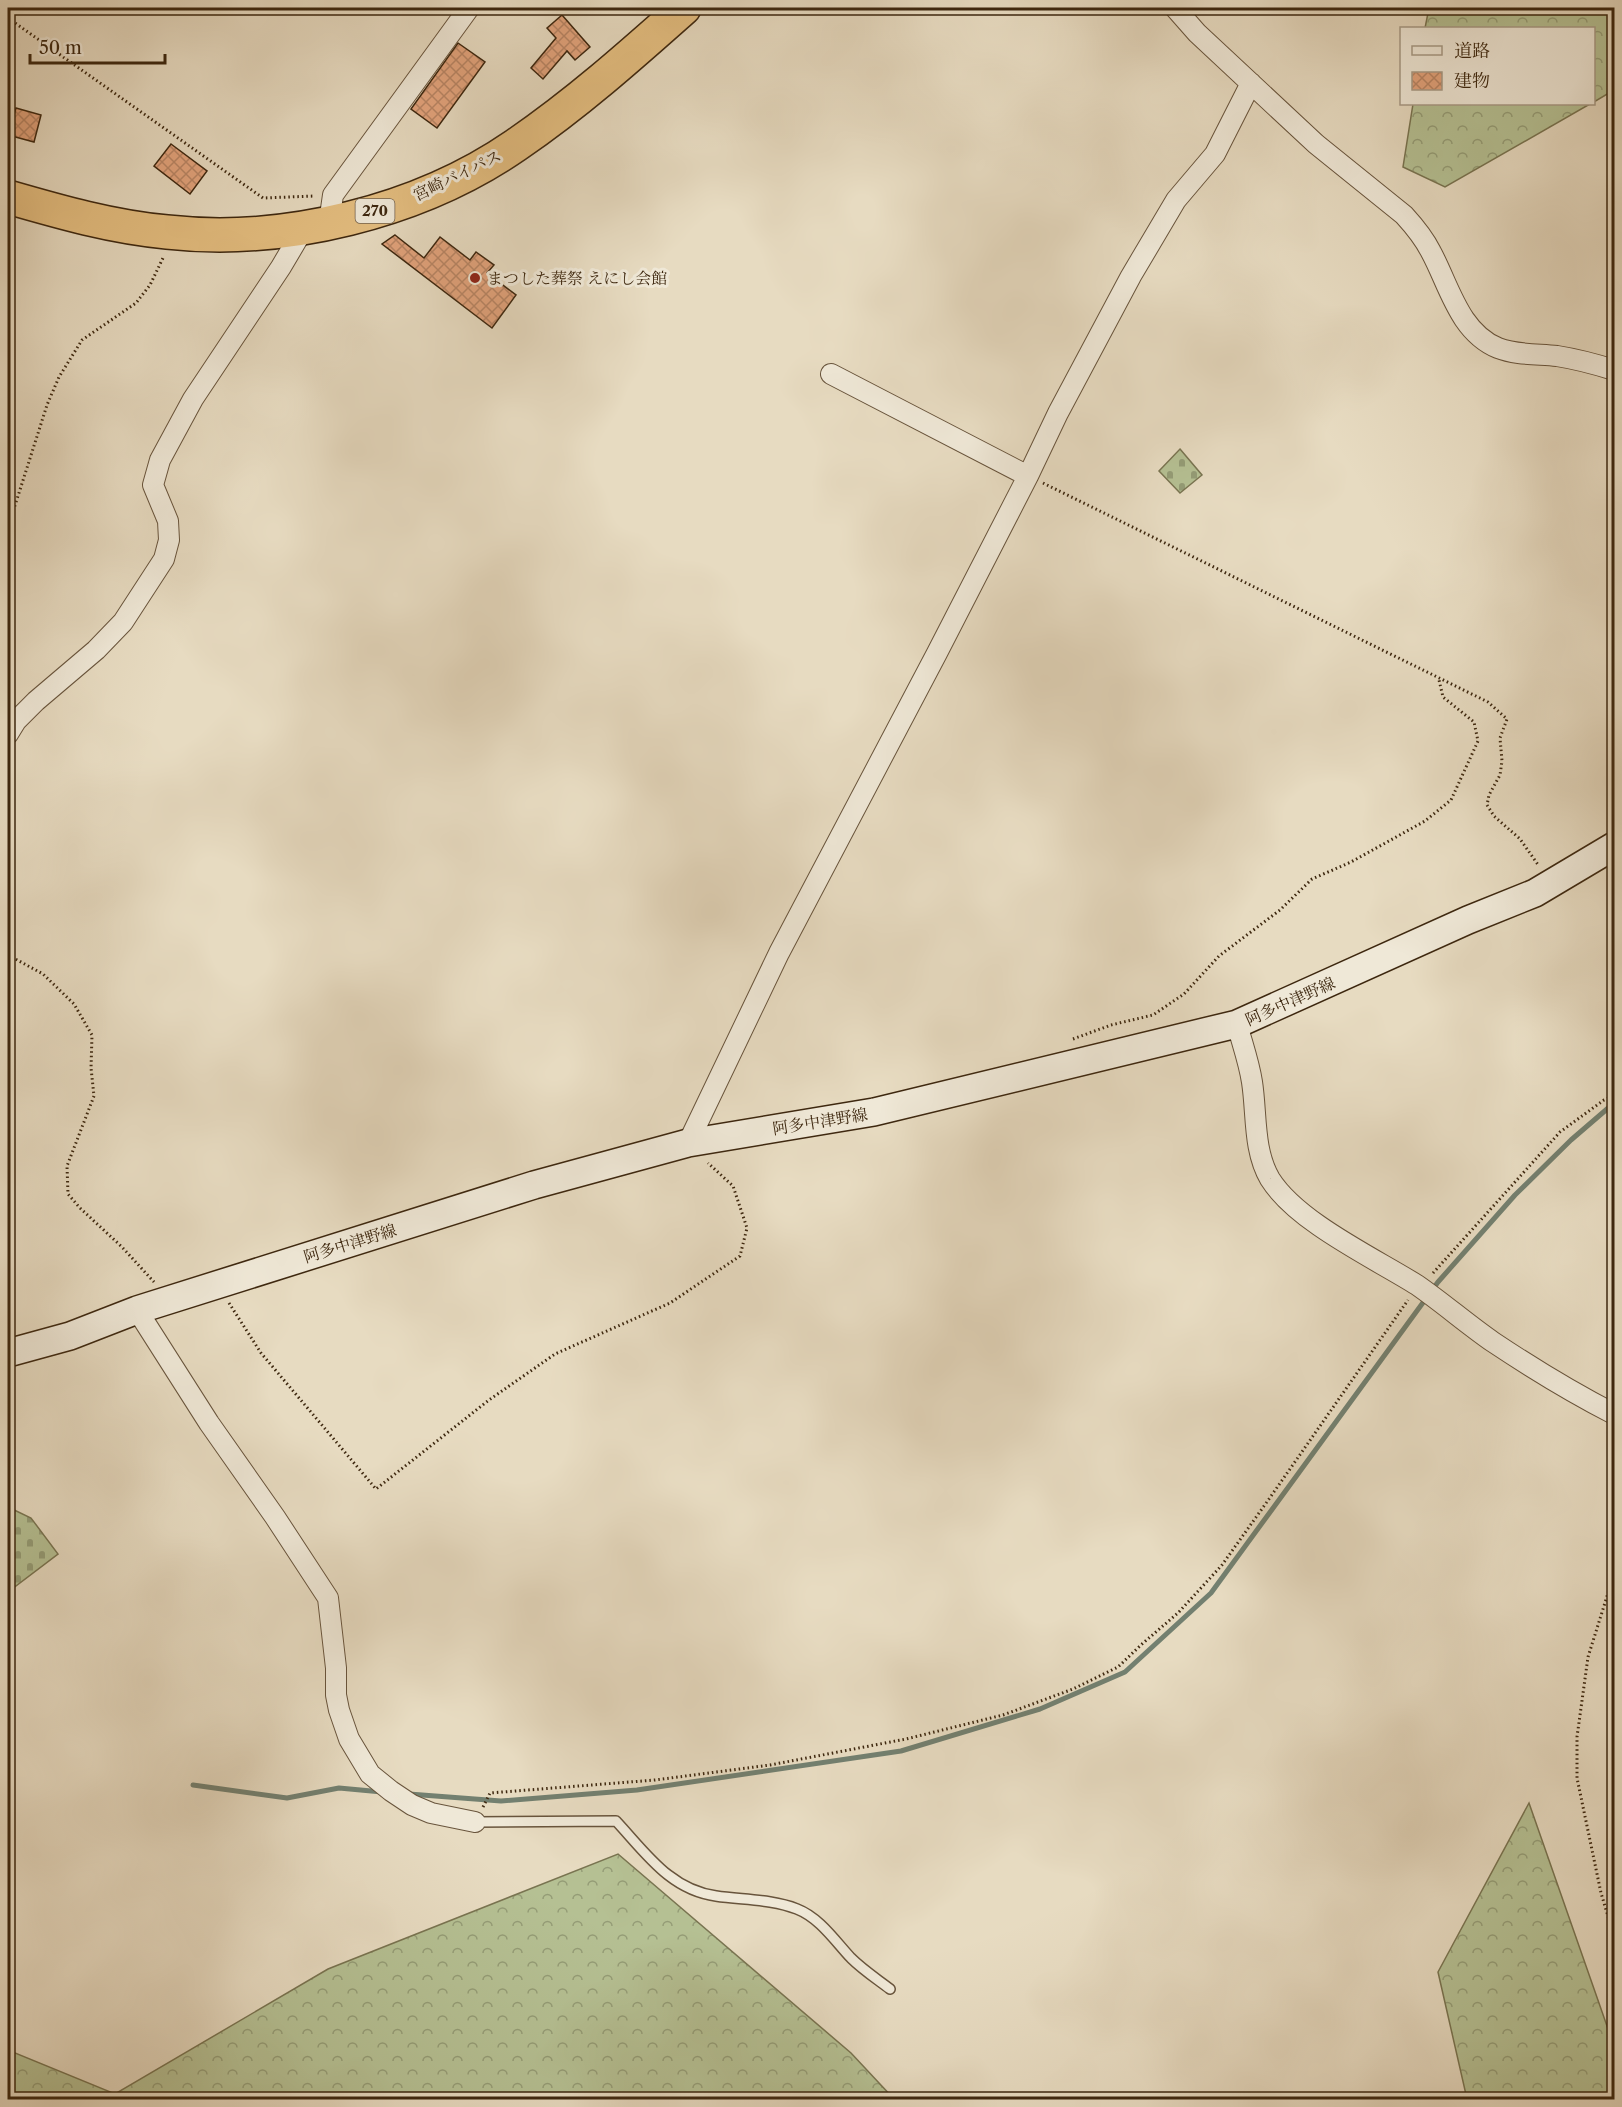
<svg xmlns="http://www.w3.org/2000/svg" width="1622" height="2107" font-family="'Libre Caslon Text','Noto Serif JP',serif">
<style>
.forest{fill:url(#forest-crowns);stroke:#797451;stroke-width:1.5}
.cemetery{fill:url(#cemetery-stones);stroke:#797451;stroke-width:1.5}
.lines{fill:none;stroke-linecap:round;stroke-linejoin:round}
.stream{stroke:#738070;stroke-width:5}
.building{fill:url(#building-cross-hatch);stroke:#3d270f;stroke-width:1.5}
.lane-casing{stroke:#68543c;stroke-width:12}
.street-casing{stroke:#68543c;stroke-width:22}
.secondary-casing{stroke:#3d270f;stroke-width:30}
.highway-casing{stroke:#3d270f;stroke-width:36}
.path{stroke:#3d270f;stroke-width:3;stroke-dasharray:1.5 3;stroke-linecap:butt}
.lane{stroke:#efe8d7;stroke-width:9}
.street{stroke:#efe8d7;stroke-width:20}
.secondary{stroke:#efe8d7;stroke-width:27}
.highway{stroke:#e4be80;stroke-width:33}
.poi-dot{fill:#8f2418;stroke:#efe8d7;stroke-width:2}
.labels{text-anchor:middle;stroke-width:6;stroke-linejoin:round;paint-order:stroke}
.shield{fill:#efe8d7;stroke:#72614b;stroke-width:1.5}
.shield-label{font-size:15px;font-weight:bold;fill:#3d270f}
.street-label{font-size:16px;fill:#3d270f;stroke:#efe8d7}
.poi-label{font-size:16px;fill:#3d270f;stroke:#efe8d7;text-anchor:start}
</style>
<defs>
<pattern id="forest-crowns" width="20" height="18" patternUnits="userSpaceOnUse" patternTransform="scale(1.5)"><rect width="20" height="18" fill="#b5c093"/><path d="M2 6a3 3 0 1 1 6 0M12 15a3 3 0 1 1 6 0" fill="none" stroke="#949c76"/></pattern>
<pattern id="cemetery-stones" width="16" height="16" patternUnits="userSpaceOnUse" patternTransform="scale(1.5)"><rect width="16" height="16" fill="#b5c093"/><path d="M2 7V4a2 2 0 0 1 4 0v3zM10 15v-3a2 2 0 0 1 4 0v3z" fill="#949c76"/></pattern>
<pattern id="building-cross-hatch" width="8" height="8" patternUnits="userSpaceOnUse" patternTransform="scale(1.5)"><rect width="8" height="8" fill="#e2a37c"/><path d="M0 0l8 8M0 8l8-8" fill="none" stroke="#b88564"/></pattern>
</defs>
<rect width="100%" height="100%" fill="#e7dbc1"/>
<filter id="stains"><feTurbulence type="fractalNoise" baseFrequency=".00333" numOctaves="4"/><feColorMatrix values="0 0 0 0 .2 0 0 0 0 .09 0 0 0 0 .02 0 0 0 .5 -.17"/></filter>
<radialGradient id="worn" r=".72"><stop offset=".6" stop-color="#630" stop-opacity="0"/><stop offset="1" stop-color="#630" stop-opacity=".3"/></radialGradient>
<path class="forest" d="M1429,8H1614V90L1594,102V28H1425Z
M1413,104H1590L1445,187L1403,167Z
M1529,1803L1614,2046V2099H1467L1438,1972Z
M618,1854L851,2053L894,2099H8V2050L115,2094L328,1969Z"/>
<path class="cemetery" d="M1180,449L1202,475L1180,493L1159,471Z
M8,1507L31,1518L58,1554L8,1592Z"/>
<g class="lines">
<path class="stream" d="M193,1785L287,1798L339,1788L382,1792
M409,1794L501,1801L637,1790L901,1751L1040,1709L1125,1672L1211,1593L1438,1282L1515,1195L1571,1140L1614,1103"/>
</g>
<path class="building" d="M562,15L590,47L575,60L567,51L543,79L531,68L556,38L547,28Z
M458,43L485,62L437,128L411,109Z
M16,108L41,115L34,142L8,135Z
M171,144L207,171L190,194L154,166Z
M395,235L424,258L440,237L470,260L476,252L494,265L487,273L516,295L492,328L382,244Z"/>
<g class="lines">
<defs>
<path id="lane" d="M475,1822L616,1821C645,1852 670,1890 716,1896C742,1900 772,1899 797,1909C820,1918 835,1941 851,1958C863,1970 877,1979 890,1989"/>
<path id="street" d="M1175,8L1197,33L1316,144L1404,215C1415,227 1424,238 1431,252C1449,285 1459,332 1498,348C1516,355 1537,354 1557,356C1576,359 1595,364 1614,370
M329,223L333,195L469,8
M831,374L1028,476
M8,734L16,721L36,701L96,650L123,622L164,559L169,540L168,521L153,485L160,460L193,399L281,267L304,228
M1237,1024C1242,1043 1249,1062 1252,1082C1257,1114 1253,1150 1270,1179C1297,1222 1374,1258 1417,1285C1443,1303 1467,1324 1493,1342C1532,1368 1573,1393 1614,1414
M688,1143L779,953L937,653L1028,476L1058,413L1131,276L1176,200L1215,154L1251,83
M137,1310L209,1423L275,1517L328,1598L336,1668V1695L339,1710L349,1739L370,1774L391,1791L412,1805L431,1813L475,1822"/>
<path id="secondary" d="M8,1353L70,1336L137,1310L534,1185L688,1143L874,1112L1237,1024L1468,920L1535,893L1614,846"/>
<path id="highway" d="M8,197C60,212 112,227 167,232C284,245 419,212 516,145C576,104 630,56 684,8"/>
</defs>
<use href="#lane" class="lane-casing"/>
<use href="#street" class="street-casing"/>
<use href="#secondary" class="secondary-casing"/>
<use href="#highway" class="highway-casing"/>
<path class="path" d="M8,18L263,198L315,196
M1043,483L1488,702L1507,719L1500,738L1502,761L1500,775L1489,795L1487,805L1494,816L1520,839L1539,866
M8,523L11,518L47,405L59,377L82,340L136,303L150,285L163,258
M8,955L43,974L74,1004L92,1035L91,1068L94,1096L67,1166L68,1194L80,1208L122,1247L154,1282
M1073,1039L1111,1025L1153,1015L1184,994L1219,956L1280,910L1312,879L1351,862L1425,821L1451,800L1478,741L1474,722L1443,697L1439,680
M1433,1273L1560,1132L1604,1100L1614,1096
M229,1303L261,1353L376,1489L489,1400L555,1354L670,1303L740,1256L747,1228L733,1186L708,1163
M1614,1574L1588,1657L1577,1737V1778L1601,1893L1614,1936
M483,1807L490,1793L655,1780L770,1765L906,1739L1003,1715L1073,1689L1118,1667L1142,1644L1178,1613L1222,1565L1269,1499L1408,1300"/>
<use href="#lane" class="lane"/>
<use href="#street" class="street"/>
<use href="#secondary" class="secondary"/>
<use href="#highway" class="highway"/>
</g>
<circle class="poi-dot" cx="475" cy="278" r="6"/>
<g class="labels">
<rect class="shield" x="355.5" y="199" width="39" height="24" rx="4.5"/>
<g class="shield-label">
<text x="375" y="216">270</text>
</g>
<g class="street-label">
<text transform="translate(457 175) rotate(-26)" y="6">宮崎バイパス</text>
<text transform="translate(1290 1001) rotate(-24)" y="6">阿多中津野線</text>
<text transform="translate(820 1121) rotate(-9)" y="6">阿多中津野線</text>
<text transform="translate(350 1243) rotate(-17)" y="6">阿多中津野線</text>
</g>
<g class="poi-label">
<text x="487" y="284">まつした葬祭 えにし会館</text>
</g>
</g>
<rect width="1622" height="2107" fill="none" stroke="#e7dbc1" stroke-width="30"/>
<rect x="9" y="9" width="1604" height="2089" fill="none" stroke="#3d270f" stroke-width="3"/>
<rect x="15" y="15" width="1592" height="2077" fill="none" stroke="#3d270f" stroke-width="1.5"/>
<rect x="1400" y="27" width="195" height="78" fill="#efe8d7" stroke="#a89b87" stroke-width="1.5"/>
<rect x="1412" y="46" width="30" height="9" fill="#efe8d7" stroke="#a89b87" stroke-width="1.5"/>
<text x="1454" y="57" font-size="18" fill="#3d270f">道路</text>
<rect x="1412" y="72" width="30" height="18" fill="url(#building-cross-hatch)" stroke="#a89b87" stroke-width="1.5"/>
<text x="1454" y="87" font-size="18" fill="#3d270f">建物</text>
<path d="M30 54v9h135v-9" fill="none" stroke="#3d270f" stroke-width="3"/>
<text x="39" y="54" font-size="18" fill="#3d270f" stroke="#efe8d7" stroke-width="4.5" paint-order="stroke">50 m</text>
<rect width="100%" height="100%" filter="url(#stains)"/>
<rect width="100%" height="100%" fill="url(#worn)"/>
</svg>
